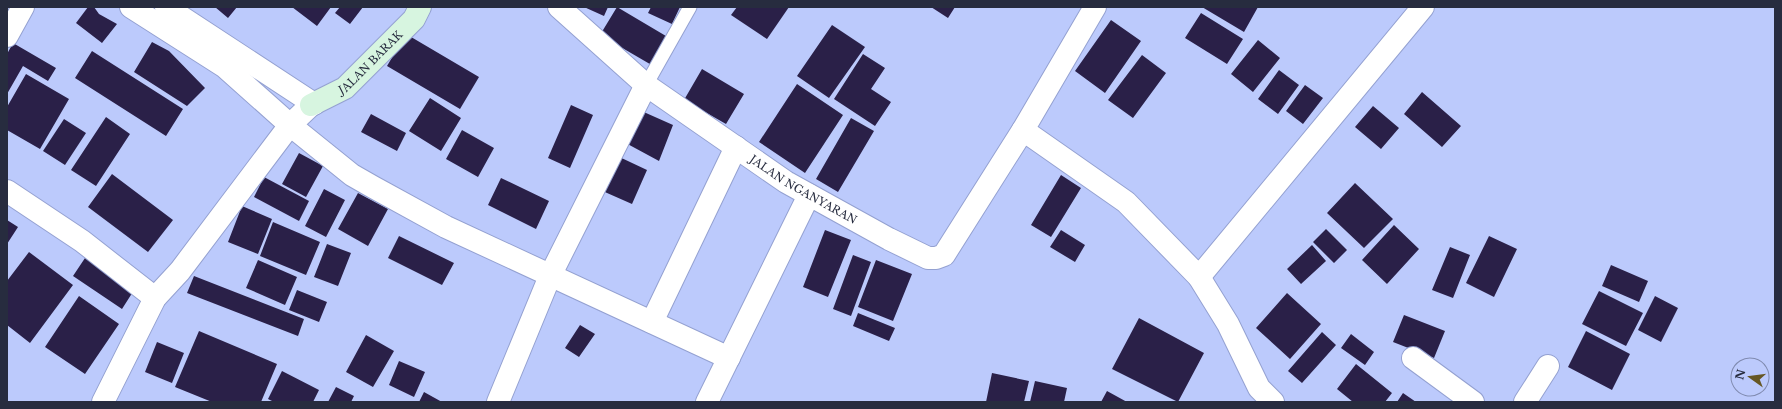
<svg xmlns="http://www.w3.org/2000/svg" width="1782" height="409" font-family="'Libre Baskerville',serif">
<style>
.building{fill:#2a2048}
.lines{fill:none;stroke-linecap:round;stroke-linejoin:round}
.lane-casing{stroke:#94a1d1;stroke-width:15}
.street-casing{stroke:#94a1d1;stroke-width:24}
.secondary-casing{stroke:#94a1d1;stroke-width:24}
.lane{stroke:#fff;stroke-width:13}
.street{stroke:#fff;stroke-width:22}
.secondary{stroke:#d7f5e0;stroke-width:22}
.labels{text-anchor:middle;stroke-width:4;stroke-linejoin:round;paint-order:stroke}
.street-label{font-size:11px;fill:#272c3f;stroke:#bccafc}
</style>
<rect width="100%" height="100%" fill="#bccafc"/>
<path class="building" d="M88,7H94L99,14L117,24L102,43L76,23Z
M215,7H237L228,18Z
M292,7H331L317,26Z
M340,7H363L350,24L335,13Z
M584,7H608L604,16Z
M617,7L671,39L655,67L600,35Z
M651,7H680L672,24L648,13Z
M737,7H789L767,39L731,15Z
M931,7H955L948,18Z
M1202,7H1258L1244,32Z
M1201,13L1243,39L1227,64L1185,38Z
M1111,20L1141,41L1105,93L1075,71Z
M832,25L865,47L829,98L797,76Z
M406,34L479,77L460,109L387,66Z
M1258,40L1280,58L1253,92L1231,74Z
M152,42L169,51L205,88L187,106L134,72Z
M13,43L56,68L48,81L23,66L7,94V54Z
M92,51L183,109L166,136L75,78Z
M863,54L885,68L871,89L891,102L875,126L834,99Z
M1142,55L1166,73L1133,118L1108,100Z
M702,69L744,94L726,124L684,100Z
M1279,70L1299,85L1278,114L1258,99Z
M26,74L69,99L40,149L7,130V107Z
M797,84L843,115L805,173L759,142Z
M1305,85L1323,98L1303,124L1286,111Z
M1422,92L1461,126L1442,147L1404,114Z
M430,98L461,118L441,151L409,131Z
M571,105L593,115L570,168L548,158Z
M1373,106L1399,128L1381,149L1355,127Z
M637,109L673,125L659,161L622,141Z
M371,114L406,133L397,151L361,132Z
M106,117L130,134L96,186L71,170Z
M851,118L874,131L838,192L816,179Z
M64,119L86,133L65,165L43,151Z
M462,130L494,148L478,177L446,159Z
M299,153L323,166L306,197L282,184Z
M613,154L647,170L632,204L598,189Z
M112,174L173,220L148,252L88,207Z
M1061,175L1081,188L1051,237L1031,225Z
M264,177L309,201L299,221L254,197Z
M501,178L549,201L536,229L488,205Z
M1355,183L1393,219L1364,248L1327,213Z
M324,189L345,200L326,237L305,226Z
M358,193L388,209L368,246L338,229Z
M242,206L272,219L258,254L228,242Z
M7,220L18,227L7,244Z
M273,222L320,242L306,275L260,256Z
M1394,225L1419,249L1387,284L1362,260Z
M1326,229L1347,250L1334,263L1313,242Z
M825,230L851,240L828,297L803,287Z
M1061,230L1085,245L1075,262L1050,247Z
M399,236L454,263L442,285L388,258Z
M1489,236L1517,249L1494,297L1466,283Z
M327,244L351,253L338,286L314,277Z
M1312,245L1326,261L1301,284L1287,269Z
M1450,247L1470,255L1453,298L1432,290Z
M29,252L73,285L30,343L7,325V281Z
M87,255L136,287L122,309L73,276Z
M853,255L871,262L851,316L833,309Z
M258,260L297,277L285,305L246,288Z
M876,260L912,274L893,321L858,307Z
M1611,265L1648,281L1639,302L1602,286Z
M194,276L304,319L298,336L187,293Z
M297,290L327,302L319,322L289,310Z
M1599,291L1643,313L1626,346L1582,324Z
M1287,293L1321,324L1290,359L1256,328Z
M79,296L119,324L85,374L45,347Z
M1655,296L1678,308L1661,342L1638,330Z
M858,313L895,328L889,341L853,326Z
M1404,315L1445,331L1434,358L1393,342Z
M1139,318L1204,353L1178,402L1112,369Z
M580,325L595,334L579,357L565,348Z
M199,331L277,364L261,402H212L175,387Z
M1586,331L1630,354L1612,390L1568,367Z
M1322,332L1336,345L1302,383L1288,371Z
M1351,334L1374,352L1365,365L1341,348Z
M366,335L394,351L373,387L346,372Z
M157,342L184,353L172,383L145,372Z
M399,361L425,372L414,397L389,385Z
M1356,364L1392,393L1385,402H1353L1337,389Z
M282,371L319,390L313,402H274L268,399Z
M992,373L1029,381L1024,402H986Z
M1035,381L1067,388L1064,402H1030Z
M336,387L354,396L351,402H328Z
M1107,391L1127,402H1101Z
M424,392L442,402H419Z
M1403,393L1416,402H1397Z"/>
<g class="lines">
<defs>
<path id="lane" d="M646,85L690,7"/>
<g id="street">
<path d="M131,7L225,67L290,125L352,175L373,187L446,227L729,358"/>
<path d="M166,7L314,104"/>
<path id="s1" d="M559,7L646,85L786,182L889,239L928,258H936L944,255L1023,130"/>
<path d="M1095,7L1023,130L1126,202L1199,277L1423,7"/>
<path d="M7,36L23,7"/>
<path d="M7,191L82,241L155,298"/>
<path d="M1199,277L1228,324L1259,388L1273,402"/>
<path d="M652,322L736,147"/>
<path d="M1413,358L1473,402"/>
<path d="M103,402L155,298L180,271L290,125L311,105"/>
<path d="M498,402L550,276L646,85"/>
<path d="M707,402L809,195"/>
<path d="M1525,402L1548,366"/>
</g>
<g id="secondary">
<path id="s2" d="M311,105L345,88L414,19L420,7"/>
</g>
</defs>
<use href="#lane" class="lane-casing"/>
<use href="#street" class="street-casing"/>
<use href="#secondary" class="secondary-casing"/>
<use href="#lane" class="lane"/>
<use href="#street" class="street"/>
<use href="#secondary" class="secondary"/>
</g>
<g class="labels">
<g class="street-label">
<text dy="4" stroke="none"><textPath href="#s2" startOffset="74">JALAN BARAK</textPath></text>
<text dy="4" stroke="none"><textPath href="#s1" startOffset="306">JALAN NGANYARAN</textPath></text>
</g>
</g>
<rect width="1782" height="409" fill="none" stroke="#272c3f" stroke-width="16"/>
<g transform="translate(1750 377) rotate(284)"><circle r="19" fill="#bccafc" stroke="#808bb0"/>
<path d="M0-3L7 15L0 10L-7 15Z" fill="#665724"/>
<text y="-6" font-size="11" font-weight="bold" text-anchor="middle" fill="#272c3f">N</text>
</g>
</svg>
